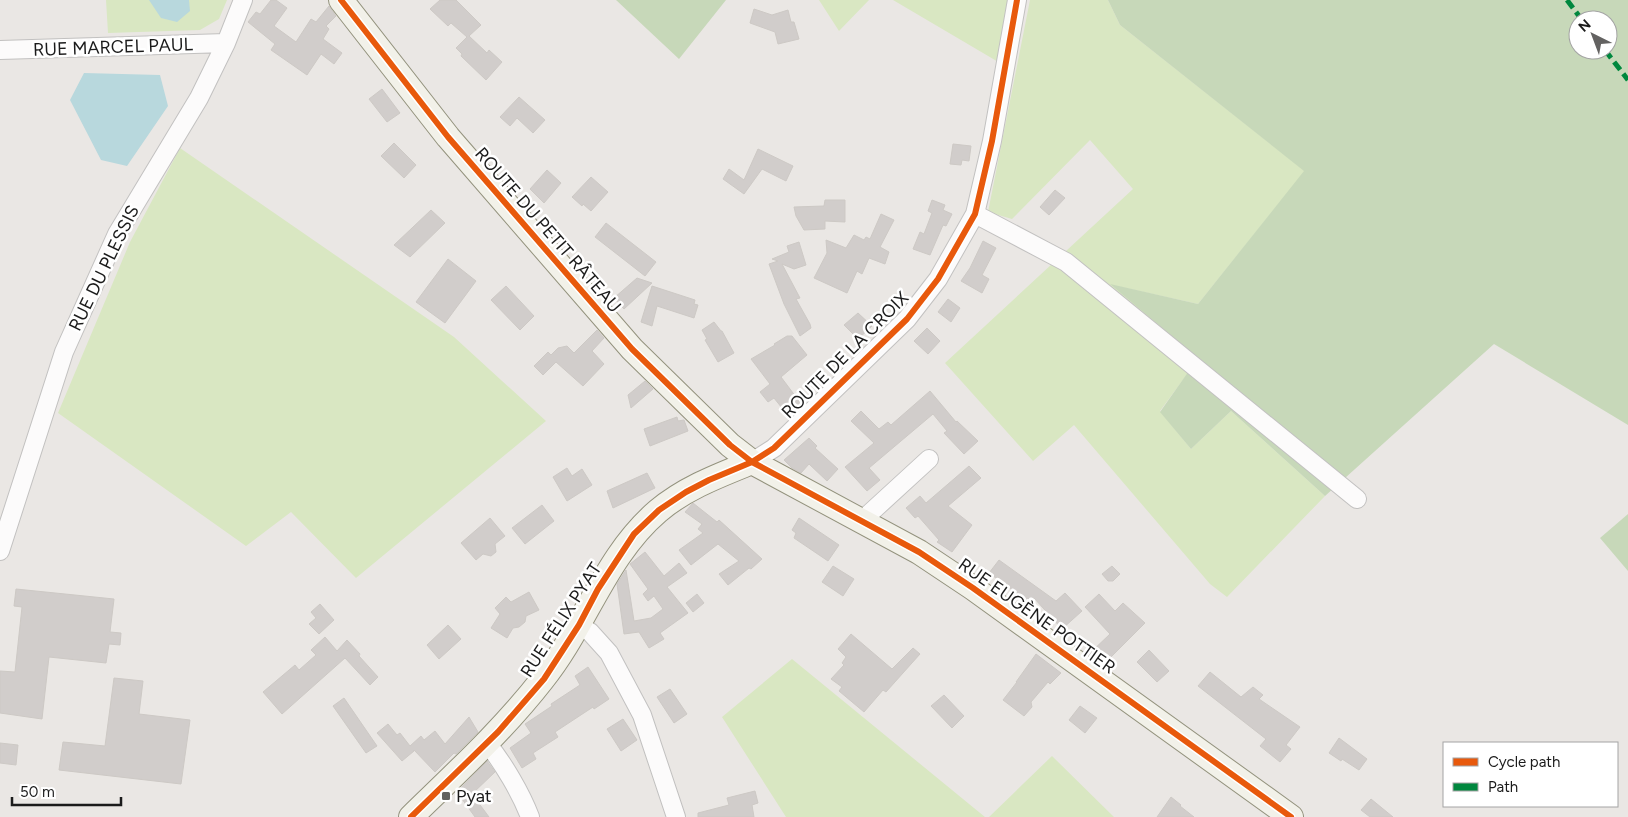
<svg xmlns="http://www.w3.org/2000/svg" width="1628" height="817" font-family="Figtree,sans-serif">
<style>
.grass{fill:#d9e7c2}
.forest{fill:#c7d8b9;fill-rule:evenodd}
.water{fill:#b8d8dd}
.building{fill:#d1cdcb;stroke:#cdc9c5}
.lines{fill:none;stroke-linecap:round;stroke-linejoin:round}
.street-casing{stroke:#c2c1c0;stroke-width:20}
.secondary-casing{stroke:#93927d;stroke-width:26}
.street{stroke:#fcfbfb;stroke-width:18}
.secondary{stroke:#f2f1e9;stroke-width:24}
.quiet{stroke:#00873e;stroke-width:5;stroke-dasharray:10 5;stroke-linecap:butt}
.cycleway-casing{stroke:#fff;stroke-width:9}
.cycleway{stroke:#e8590c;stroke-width:6}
.poi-dot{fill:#636261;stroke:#fff;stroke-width:2}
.labels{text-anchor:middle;stroke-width:5;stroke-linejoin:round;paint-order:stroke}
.street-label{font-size:18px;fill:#1b1b1b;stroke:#fff}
.poi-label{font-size:18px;fill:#1b1b1b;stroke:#fff;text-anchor:start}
</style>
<rect width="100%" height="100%" fill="#eae7e4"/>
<path class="grass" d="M106,0H227L219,19L200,30L108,33Z
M819,0H869L839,31Z
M893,0H1015L1000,63Z
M1030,0H1108L1120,25L1305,171L1198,304L1112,285L1199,358L1160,411L1191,449L1231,411L1325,496L1227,597L1210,584L1074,425L1033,461L945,363L1133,189L1090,140L1012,219L988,212Z
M180,148L454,337L546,421L356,578L291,512L246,546L58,413L130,242Z
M792,659L985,817H786L722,717Z
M1052,756L1114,817H989Z"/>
<path class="forest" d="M616,0H726L679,59Z
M1108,0H1628V425L1494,344L1325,496L1231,411L1191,449L1160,412L1198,358L1110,284L1198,304L1304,171L1120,25ZM1578,20H1608V50H1578Z
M1628,514V571L1600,538Z"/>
<path class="water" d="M149,0H189L190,11L177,22L161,18Z
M84,73L160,75L168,106L127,166L101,160L70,100Z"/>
<path class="building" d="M271,0H276L287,8L274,26L296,42L311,19L316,22L329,6L336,16L326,26L329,29L323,39L342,53L334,64L321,54L307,75L271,50L275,44L248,22L256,12L260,14Z
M440,0H456L481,25L469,36L487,53L489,50L502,62L486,80L461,56L462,54L456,48L467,37L451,23L448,26L430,9Z
M754,9L772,15L788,10L791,22H794L799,39L778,44L775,32L750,23Z
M382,89L400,113L387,122L369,99Z
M519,97L545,120L533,133L517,118L510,126L500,117Z
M394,143L416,165L404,178L381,156Z
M953,144L971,146L969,161L962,160L961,165L950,164Z
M758,149L793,166L786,181L762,169L744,194L723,179L729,169L744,180Z
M547,170L561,183L544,203L530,189Z
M591,177L608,192L591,211L583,204L582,206L572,197Z
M1055,190L1065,198L1049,215L1040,207Z
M825,200H845V222L825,221V229L804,230L796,216L794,207L824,206Z
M932,200L945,205L943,210L952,214L946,226L943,225L930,255L913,249L920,232L924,234L932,213L928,211Z
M431,210L445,223L410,257L394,245Z
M881,214L894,220L880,247L889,252L885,264L869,258L862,274L857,271L847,293L814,278L827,253L826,240L846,248L854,235L864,240L866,237L870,239Z
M606,223L656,262L645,276L595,237Z
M983,241L996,248L982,275L989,279L982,293L961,281L970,268Z
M799,242L806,265L794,269L782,264L800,298L796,299L810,324L811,328L800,336L784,304L769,264L778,261L772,259L789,252L787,246Z
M448,259L476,281L445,323L416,302Z
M637,278L652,283L624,309L614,298Z
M506,286L534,316L520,330L491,300Z
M652,286L695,300L694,304L698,305L694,318L657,306L652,326L641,322Z
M948,299L960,308L951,322L938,312Z
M858,313L872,326L858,339L844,325Z
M714,322L721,331H722L734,353L718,362L705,340L707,339L702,330Z
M927,328L940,341L928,354L914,341Z
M597,330L604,338L592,351L604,364L583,386L556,362L543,375L534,366L548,352L551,355L558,348L567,346L574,353Z
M787,336H792L807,355L781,377L802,405L792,412L790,410L786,413L774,398L768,402L760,392L770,384L751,359L775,345L774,344Z
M645,381L653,389L631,408L628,395Z
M930,391L956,422L957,421L978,441L964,454L944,433L947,431L933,414L869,468L880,480L867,491L845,467L874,443L851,421L861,411L879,429L888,422L891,425Z
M677,417L678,421L684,420L688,431L650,446L644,429Z
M809,438L817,446L815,448L838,469L827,481L809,464L801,473L792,468L784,460Z
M969,466L981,478L948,506L972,525L952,552L937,542L939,540L918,516L915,518L906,508L920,496L926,503Z
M567,468L572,476L582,469L592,485L567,501L553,477Z
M647,473L655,488L613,508L607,491Z
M693,503L717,522L719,520L762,559L751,569L749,568L728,585L719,574L739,561L718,544L691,565L679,550L703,533L698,529L702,524L685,512Z
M542,505L554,521L525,544L512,528Z
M490,518L505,536L495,544L496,552L491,556L483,554L476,560L461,543Z
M799,518L839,545L828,561L794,538L796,533L792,530Z
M645,552L664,576L679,563L687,573L667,587L688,613L660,633L664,639L649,648L639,632L624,634L617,584L626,570L634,621L651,618L663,609L654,596L648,601L643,594L648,589L630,564Z
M999,560L1056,601L1065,593L1082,611L1062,629L1034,598L1030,603L989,573Z
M833,566L854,579L843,596L822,582Z
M1112,566L1120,574L1113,581H1108L1102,574Z
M16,589L114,599L110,632L121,633L120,645L109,644L106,663L49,657L42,719L0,713V671L15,672L22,607L14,606Z
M529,592L539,610L526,616L525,622L519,627L513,628L507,638L491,628L500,614L495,608L506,597L511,602Z
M697,594L704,603L693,612L686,603Z
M1099,594L1115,611L1123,603L1145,623L1103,665L1089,654L1110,634L1085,607Z
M320,604L334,620L319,634L309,624L316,618L311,612Z
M448,625L461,639L439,659L427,645Z
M851,634L892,669L913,648L920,654L886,692L883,690L864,712L839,691L842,687L831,679L844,665L842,663L846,657L838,649Z
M325,637L337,651L347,640L360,654L359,656L378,677L370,685L345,658L282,714L263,692L295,665L299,670L316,655L311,650Z
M1149,650L1169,671L1157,682L1137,662Z
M1036,654L1061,673L1050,684L1048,682L1031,702L1032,707L1024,716L1003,700L1017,682H1016Z
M588,667L609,699L594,709L593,707L555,732L558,737L533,753L536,759L522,768L510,748L531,733L525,724L552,706L551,704L580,685L575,676Z
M1210,672L1241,697L1253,687L1263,695L1259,699L1300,727L1286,745L1291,749L1280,762L1260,746L1266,739L1198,686Z
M114,678L143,681L139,714L190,720L181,784L59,770L63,742L105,746Z
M670,689L687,714L674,723L657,697Z
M944,695L964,716L952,728L931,706Z
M344,698L377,746L366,753L333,706Z
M1080,706L1097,718L1085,733L1069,720Z
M469,717L478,732L456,754L454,753L435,772L414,750V751L402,761L377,733L388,724L397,735L400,733L410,746L421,736L424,740L435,731L445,744Z
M623,719L637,740L621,751L607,729Z
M1339,738L1367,759L1359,770L1342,759L1341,761L1329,753Z
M0,743L18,745L16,765L0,763Z
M487,761L495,772L472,794L489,817H475L457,792Z
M755,791L758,803L752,805L754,817H698V813L729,805L727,798Z
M1171,797L1181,805L1180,806L1194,817H1157Z
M1371,799L1393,817H1370L1361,810Z"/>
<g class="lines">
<defs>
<path id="street" d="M0,50L226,43
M975,214L1066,262L1357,499
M752,462L774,448L907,319L938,279L975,214L992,141L1017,0
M864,522L869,514L929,459
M0,551L64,352L117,234L199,98L226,43L243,0
M579,625L590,632L609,653L642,715L676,817
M487,743C503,763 521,793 530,817"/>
<path id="secondary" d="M341,0L448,137L632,349L730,445L752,462L919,552L973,588L1291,817
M411,817C456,773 503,730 542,680C585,627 605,556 658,511C685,488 720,475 752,462"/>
</defs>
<use href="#street" class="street-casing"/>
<use href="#secondary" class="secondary-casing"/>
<use href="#street" class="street"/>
<use href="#secondary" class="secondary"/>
<path class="quiet" d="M1567,0L1582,20
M1605,50L1628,80"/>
<defs>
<path id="cycleway" d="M341,0L448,137L632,349L730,445L752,462L919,552L973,588L1291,817
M411,817L498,732L544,679L579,625L598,589L634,534L659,510L686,492L709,480L752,462L774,448L907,319L938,279L975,214L992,141L1017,0"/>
</defs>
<use href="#cycleway" class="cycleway-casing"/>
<use href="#cycleway" class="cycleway"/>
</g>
<rect class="poi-dot" x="441" y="791" width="10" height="10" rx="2.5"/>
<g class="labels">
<g class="street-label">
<text transform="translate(113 47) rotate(-2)" y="6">RUE MARCEL PAUL</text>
<text transform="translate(548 230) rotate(49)" y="6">ROUTE DU PETIT RÂTEAU</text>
<text transform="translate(104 268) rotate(-64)" y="6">RUE DU PLESSIS</text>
<text transform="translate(845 355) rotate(-45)" y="6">ROUTE DE LA CROIX</text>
<text transform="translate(1037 616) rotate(35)" y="6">RUE EUGÈNE POTTIER</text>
<text transform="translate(561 620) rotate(-57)" y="6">RUE FÉLIX PYAT</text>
</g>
<g class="poi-label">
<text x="456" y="802">Pyat</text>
</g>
</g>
<rect x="1443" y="742" width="175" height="65" fill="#ffffff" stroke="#a4a4a4"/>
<rect x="1453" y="758" width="25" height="8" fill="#e8590c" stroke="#a4a4a4"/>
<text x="1488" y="767" font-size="15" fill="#1b1b1b">Cycle path</text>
<rect x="1453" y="783" width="25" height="8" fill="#00873e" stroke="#a4a4a4"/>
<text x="1488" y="792" font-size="15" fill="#1b1b1b">Path</text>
<g transform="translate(1593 35) rotate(318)"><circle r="24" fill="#ffffff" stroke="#a4a4a4"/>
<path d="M0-4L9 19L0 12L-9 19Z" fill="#636261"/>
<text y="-8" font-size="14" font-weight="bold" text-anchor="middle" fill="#1b1b1b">N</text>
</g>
<path d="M12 797v8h109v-8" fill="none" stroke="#1b1b1b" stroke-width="2.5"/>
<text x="20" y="797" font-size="15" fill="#1b1b1b" stroke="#ffffff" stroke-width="4" paint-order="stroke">50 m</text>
</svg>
